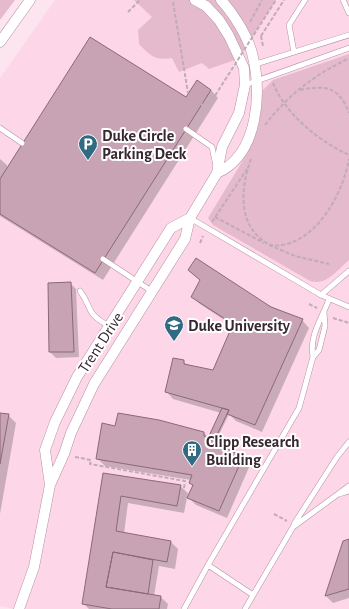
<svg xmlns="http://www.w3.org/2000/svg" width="349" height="609" font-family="'Alegreya Sans',sans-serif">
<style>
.built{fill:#fdd7e8}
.green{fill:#e5bacd}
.shadow{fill:#0003}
.building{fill:#c8a3b4;stroke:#8b6979}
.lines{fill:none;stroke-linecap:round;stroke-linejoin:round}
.lane-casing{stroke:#b490a0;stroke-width:6}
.street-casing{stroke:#b490a0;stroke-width:11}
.path{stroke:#c0acb5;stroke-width:2;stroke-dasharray:4 2;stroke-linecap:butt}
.lane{stroke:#fff;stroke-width:5}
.street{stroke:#fff;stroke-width:10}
.path-bridge{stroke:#c0acb5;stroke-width:2;stroke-dasharray:4 2;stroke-linecap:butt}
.labels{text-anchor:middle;stroke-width:4;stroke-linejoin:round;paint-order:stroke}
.poi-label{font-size:16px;font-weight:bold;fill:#37282f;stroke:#fff;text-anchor:start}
.street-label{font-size:16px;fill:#37282f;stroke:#fff}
</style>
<rect width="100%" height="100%" fill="#fce5ef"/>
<path class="built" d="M55,0H349V609H13L0,606V78Z"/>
<path class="green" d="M0,0H15L0,20Z
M134,0H276L238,59L209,69L202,63L179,72L172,58C155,61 151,56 139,44L138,30L152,17Z
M349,54V260C337,270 327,286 310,281L213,225L208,218L248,152L258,123L263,90L273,80Z"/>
<path class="shadow" d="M211,90L218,98L103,280L0,216V159L7,165V170Z
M189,270L302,320L309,328L262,432L236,421L229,414L215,443L243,458L250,465L227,518L196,505L189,498L194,487L190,483L191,480L105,466L97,458L116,427L204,433L210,438L221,413L173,399L166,391L183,361L188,366L214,371L233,326L200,304L192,297L201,281Z
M70,283L76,289L79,357L56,358L50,352Z
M0,414L8,415L16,423L0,514Z
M104,474L180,486L188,493L184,513L128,503L124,534L171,542L178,549L175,569L159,566L154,596L161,597L168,604L167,609H89L83,603Z
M349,540V598L333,603L326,596L344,541Z"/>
<path class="building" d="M90,37L186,97L197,80L211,90L95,273L0,214V179Z
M196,258L271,307L303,319L255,425L227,414L229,410L165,392L173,358L184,360V364L213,370L233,324L191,297L200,280L188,270Z
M71,282L74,352H49L48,283Z
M222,408L229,410L214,441L208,438Z
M0,413L9,414L0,464Z
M118,413L159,420L204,432V436L243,457L219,511L187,498L193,485L189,483L192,475L96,459L102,423L115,426Z
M103,473L181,485L177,506L121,496L116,531L171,541L167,562L113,552L106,587L161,596L159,609H112L82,604Z
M349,539V589L325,596L343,541Z
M113,552L153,560L148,594L106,587Z"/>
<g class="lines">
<defs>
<path id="lane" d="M343,0L349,13
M294,52L289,25L305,0
M253,65L349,35
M245,85L349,48
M0,128L22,143
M186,129L212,147L216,166
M190,218L321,295L349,307
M103,259L153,292
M80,291C94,310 84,312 109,326
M321,295L349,271
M313,357C309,335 322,319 329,299
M339,494L349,491
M294,524L337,457L349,442
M253,595L208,565L299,408L313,357L319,350L325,326L324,312
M184,609L208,565
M245,609L293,527L349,486"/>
<path id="street" d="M0,42L30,0
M217,173C259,154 262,92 252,53C247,35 233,13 221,0
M50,485L45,450L55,422L77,377L171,228L190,218
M19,609L34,567L50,485L64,454L71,433L94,384L185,239L190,218L217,173L222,147L239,113L245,85L244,68L229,36L219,20L206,6L195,0"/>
</defs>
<use href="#lane" class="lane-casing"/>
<use href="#street" class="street-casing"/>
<path class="path" d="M173,2L188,93
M128,12L140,0
M250,22L262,0
M261,36L263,46
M261,36L284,0
M273,83C286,115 319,141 349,155
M300,90C325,85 339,86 349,113
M265,125C287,96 315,74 348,59
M251,159C242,183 237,219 260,238C266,244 273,247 282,245C319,239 343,192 349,159
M215,217L264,243
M212,222L247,169
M200,243L203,236
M269,245L295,256L329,264
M309,304L317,308
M333,318L349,323
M75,457L91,460L90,464L185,481L181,509
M274,514L287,521"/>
<use href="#lane" class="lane"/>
<use href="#street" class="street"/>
<path class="path-bridge" d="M201,105L211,102L276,0"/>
</g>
<defs>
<symbol id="parking-pin" viewBox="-11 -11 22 30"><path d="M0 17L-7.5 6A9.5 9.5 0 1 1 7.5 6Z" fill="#306b83" stroke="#fff"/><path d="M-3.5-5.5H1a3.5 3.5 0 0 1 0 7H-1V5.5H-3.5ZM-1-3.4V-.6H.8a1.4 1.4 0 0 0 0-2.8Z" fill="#fff"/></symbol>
<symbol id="university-pin" viewBox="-11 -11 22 30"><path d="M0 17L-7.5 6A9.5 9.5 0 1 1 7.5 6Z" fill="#306b83" stroke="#fff"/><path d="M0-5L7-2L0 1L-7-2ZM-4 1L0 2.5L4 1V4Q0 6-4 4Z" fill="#fff"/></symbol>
<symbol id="building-pin" viewBox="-11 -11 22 30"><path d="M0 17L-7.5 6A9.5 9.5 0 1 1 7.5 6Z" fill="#306b83" stroke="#fff"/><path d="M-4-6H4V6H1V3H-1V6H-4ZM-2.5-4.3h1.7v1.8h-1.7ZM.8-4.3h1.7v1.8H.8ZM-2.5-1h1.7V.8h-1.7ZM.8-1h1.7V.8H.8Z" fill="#fff"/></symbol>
</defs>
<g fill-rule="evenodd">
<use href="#parking-pin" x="77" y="133" width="22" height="30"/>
<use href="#university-pin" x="163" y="314" width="22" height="30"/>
<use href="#building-pin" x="181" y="439" width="22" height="30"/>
</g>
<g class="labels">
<g class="poi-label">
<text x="102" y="141">Duke Circle<tspan x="102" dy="18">Parking Deck</tspan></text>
<text x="188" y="331">Duke University</text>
<text x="206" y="447">Clipp Research<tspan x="206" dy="18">Building</tspan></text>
</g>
<g class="street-label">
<text transform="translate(100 342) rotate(-57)" y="6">Trent Drive</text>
</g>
</g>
</svg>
